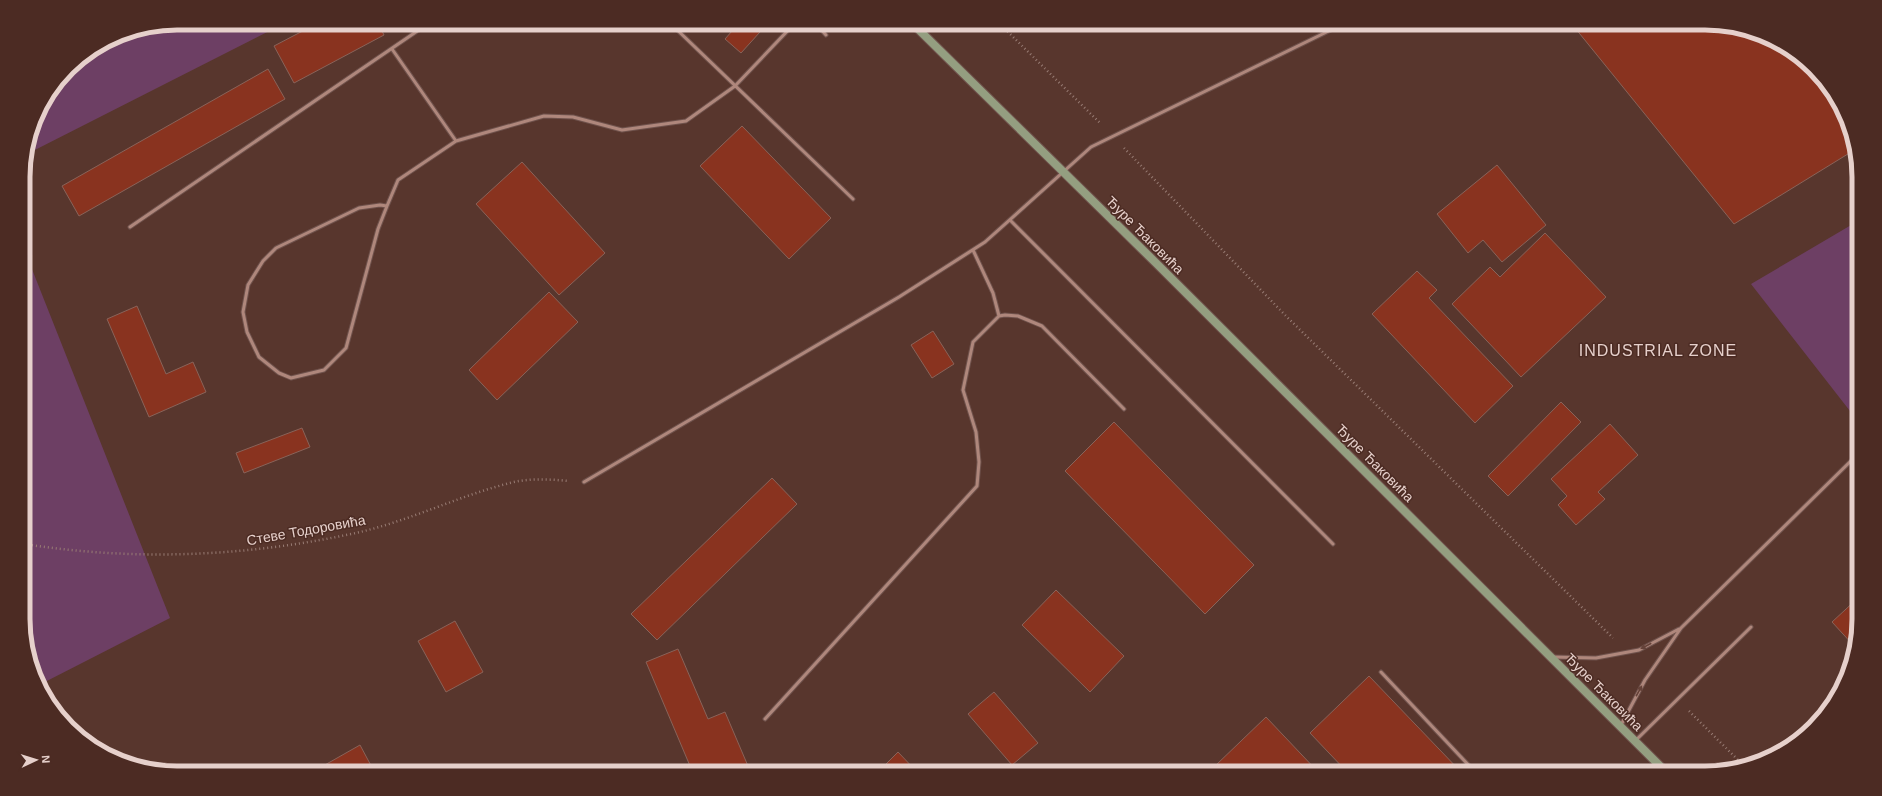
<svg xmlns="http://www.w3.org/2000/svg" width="1882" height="796" font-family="Arial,sans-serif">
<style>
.green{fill:#6d3f64}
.building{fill:#89331f;stroke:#896359}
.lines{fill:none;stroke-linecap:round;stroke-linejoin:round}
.lane-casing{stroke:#6f524c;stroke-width:5}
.secondary-casing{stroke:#6f524c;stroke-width:10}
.path{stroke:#987c74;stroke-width:2.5;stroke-dasharray:1 3;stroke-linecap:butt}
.lane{stroke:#af877c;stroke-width:3}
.secondary{stroke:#949e80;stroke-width:8}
.oneway{fill:#654239}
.labels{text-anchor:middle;stroke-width:3;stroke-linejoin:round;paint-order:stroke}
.street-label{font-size:14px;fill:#e6d0cb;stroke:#4c2b23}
.quarter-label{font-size:16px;letter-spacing:1px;fill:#e6d0cb;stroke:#4c2b23}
.rim{fill:none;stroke:#e6d0cb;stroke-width:5}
</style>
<rect width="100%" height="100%" fill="#58362d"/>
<path class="green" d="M177,23H285L27,154L39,109L75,61L118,35Z
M1858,221V418L1857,420L1751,284Z
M24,249L170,618L39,685L35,678L24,639Z"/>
<path class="building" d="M318,23H378L384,35L294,83L274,46Z
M739,23H750L760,32L741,53L725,39Z
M1212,23H1230L1221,32Z
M1571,23H1705L1764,35L1798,55L1827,84L1847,118L1856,149L1734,224Z
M268,69L285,99L79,216L62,186Z
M742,126L831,218L789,259L700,166Z
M522,162L605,253L559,295L476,204Z
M1497,165L1546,225L1502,262L1483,240L1468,253L1437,214Z
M1545,233L1606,297L1521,377L1452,304L1490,267L1500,277Z
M1417,271L1437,290L1429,298L1513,386L1475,423L1372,314Z
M549,292L578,322L497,400L469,370Z
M137,306L166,374L193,362L206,392L149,417L107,319Z
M933,331L954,364L932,378L911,345Z
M1561,402L1581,422L1508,496L1488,476Z
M1114,422L1254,565L1205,614L1065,471Z
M1610,424L1638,455L1598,492L1605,499L1576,525L1558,505L1567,496L1551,479Z
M302,428L310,447L244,473L236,453Z
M772,478L797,504L657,640L631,614Z
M1056,590L1124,656L1090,692L1022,625Z
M1859,597V619L1854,646L1832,622Z
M455,621L483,672L446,692L418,641Z
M678,649L708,719L725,712L751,773H693L646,662Z
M1369,676L1462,773H1348L1310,733Z
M994,692L1038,743L1012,765L968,714Z
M1266,717L1319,773H1222L1215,766Z
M360,745L375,773H327L323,766Z
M898,752L918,773H877Z"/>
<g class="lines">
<defs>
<path id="lane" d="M670,23L853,199
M815,23L826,35
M392,49L456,141
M387,206L380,205L359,208L276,248L263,261L248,285L243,312L247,332L259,357L279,373L291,378L324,370L346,348L378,229L387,206L398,180L456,141L544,116L573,117L622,130L686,121L735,86L795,23
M1010,220L1333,544
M130,227L429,23
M999,316L1005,315L1018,316L1042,326L1124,409
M584,482L899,297L985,242L1091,147L1345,23
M1553,657L1596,658L1639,650L1679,629
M1381,672L1476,773
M765,719L977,486L979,462L976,432L963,390L973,342L999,316L993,293L973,250
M1621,725L1645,680L1681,628L1859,453
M1635,741L1751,627"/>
<path id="secondary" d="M912,23L1156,263L1667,773"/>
</defs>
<use href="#lane" class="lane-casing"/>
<use href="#secondary" class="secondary-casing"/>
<path class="path" d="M999,23L1101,124
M1124,148L1285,315L1613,638
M24,544C134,561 242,557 351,534C405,523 453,498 506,484C526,478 548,479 569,481
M1689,711L1745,767"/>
<use href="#lane" class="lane"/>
<use href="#secondary" class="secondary"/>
</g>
<defs><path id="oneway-solid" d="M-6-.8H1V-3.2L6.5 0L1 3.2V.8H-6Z"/></defs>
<g class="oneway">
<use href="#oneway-solid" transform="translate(1646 646) rotate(152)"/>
<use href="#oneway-solid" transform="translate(1639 691) rotate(-61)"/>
</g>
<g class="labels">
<g class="street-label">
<text transform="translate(1145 235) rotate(45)" y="5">Ђуре Ђаковића</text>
<text transform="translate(1375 463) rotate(45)" y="5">Ђуре Ђаковића</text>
<text transform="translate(306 530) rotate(-10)" y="5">Стеве Тодоровића</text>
<text transform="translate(1604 692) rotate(45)" y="5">Ђуре Ђаковића</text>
</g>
<g class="quarter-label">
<text x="1658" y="356">INDUSTRIAL ZONE</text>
</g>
</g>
<path d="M0 0H1882V796H0ZM177 30H1705A147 147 0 0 1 1852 177V619A147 147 0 0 1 1705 766H177A147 147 0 0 1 30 619V177A147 147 0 0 1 177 30Z" fill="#4c2b23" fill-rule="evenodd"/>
<path class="rim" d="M177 30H1705A147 147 0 0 1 1852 177V619A147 147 0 0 1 1705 766H177A147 147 0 0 1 30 619V177A147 147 0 0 1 177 30Z"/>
<g transform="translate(36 760) rotate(86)" stroke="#4c2b23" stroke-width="3" paint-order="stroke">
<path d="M0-3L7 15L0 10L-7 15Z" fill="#e6d0cb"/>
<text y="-6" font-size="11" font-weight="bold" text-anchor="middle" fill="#e6d0cb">N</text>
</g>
</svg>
